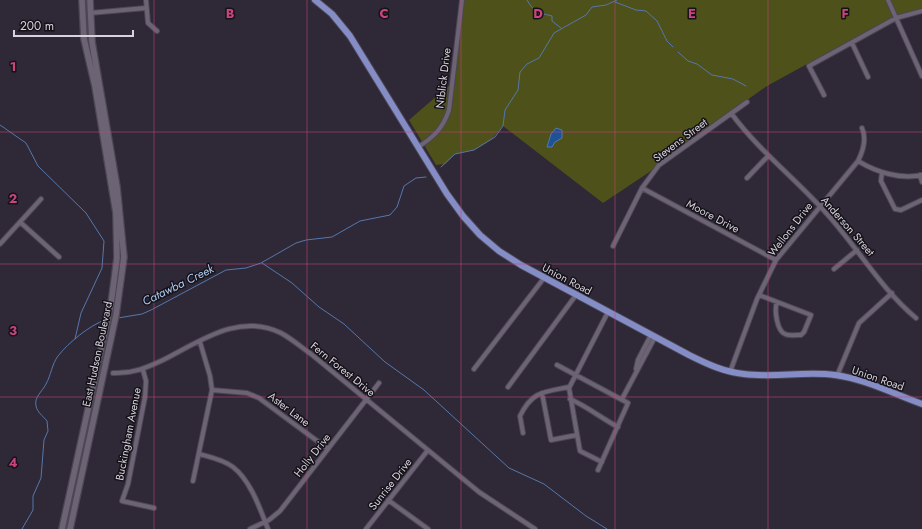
<svg xmlns="http://www.w3.org/2000/svg" width="922" height="529" font-family="Jost,sans-serif">
<style>
.green{fill:#4e511a}
.water{fill:#1d5296;stroke:#5578ab}
.lines{fill:none;stroke-linecap:round;stroke-linejoin:round}
.stream{stroke:#5578ab;stroke-width:1}
.minor-casing{stroke:#4d4653;stroke-width:6}
.secondary-casing{stroke:#4d4653;stroke-width:8}
.primary-casing{stroke:#4d4653;stroke-width:8}
.minor{stroke:#6c6475;stroke-width:4}
.secondary{stroke:#6c6475;stroke-width:5.5}
.primary{stroke:#858dc7;stroke-width:6}
.grid{fill:none;stroke:#c7467b;stroke-width:1;stroke-opacity:0.55}
.labels{text-anchor:middle;stroke-width:3;stroke-linejoin:round;paint-order:stroke}
.street-label{font-size:11px;fill:#d7d2dc;stroke:#151219}
.water-label{font-size:12px;font-style:italic;fill:#aecaf0;stroke:#151219}
.grid-label{font-size:13px;text-anchor:middle;font-weight:bold;fill:#c7467b;stroke:#151219;stroke-width:3;stroke-linejoin:round;paint-order:stroke}
</style>
<rect width="100%" height="100%" fill="#2f2837"/>
<path class="green" d="M464,0H922V8L891,18L767,86L668,156L651,171L603,203L503,126L491,140L474,150L455,154L445,164L436,165L409,120L453,82Z"/>
<path class="water" d="M556,128L562,130V138L555,142L552,147H547L551,134Z"/>
<g class="lines">
<path class="stream" d="M527,0C534,13 540,13 552,16V21L561,28
M615,2L636,10L646,11L657,21L667,41L673,47
M678,52L688,61L697,64L712,75L733,79L746,86
M0,125L26,143L38,166L86,213L104,241L102,268L81,313L75,339
M441,167L455,154L474,150L495,137L503,126L505,110L518,90L520,72L527,64L539,58L554,33L586,15L592,7L606,5L617,0
M262,263L292,283L319,307L344,324L385,362L424,390L509,468L544,484L586,516L607,529
M118,318L142,314L151,310L226,270L246,268L261,263L296,243L306,240L332,237L360,221L390,215L397,207L404,186L416,178L426,177
M22,529L33,510V496L41,478L44,440L48,431L47,421C43,416 37,412 36,406C34,397 42,392 46,384C51,375 52,364 58,356C68,343 90,325 105,320"/>
<defs>
<path id="minor" d="M146,0L148,23L157,31
M888,0L922,76
M90,13L146,8
M852,43L868,77
M824,95L809,66L896,18L922,11
M731,113C759,151 796,179 827,214C857,247 882,290 916,318
M418,147C434,137 443,128 449,110L462,0
M858,161C876,172 901,180 922,175
M882,172L881,181L895,209L901,210L922,200
M920,175L922,182
M747,178L768,156
M642,188L776,260
M20,222L59,257
M0,244L41,199
M613,246L642,188L659,165L747,102
M834,269L857,250
M759,295L811,315L804,332L801,335C796,335 789,336 785,334C777,331 774,310 777,302
M557,365L628,403L598,470
M474,369L544,278
M636,369L638,360L651,335
M143,370L146,381L145,397L128,484L122,501L154,508
M730,372L757,299L776,260L858,161C863,151 867,139 862,128
M113,373C132,374 146,368 163,360C199,342 239,312 281,333C292,339 301,347 311,354L479,492L535,529
M837,376L859,323L892,293
M508,387L576,295
M212,390L247,393L259,398L328,449
M542,393L551,440L577,435
M570,399C588,407 601,418 618,427
M622,399L655,337
M523,433L520,416C532,391 544,392 569,387
M199,454C210,457 224,460 233,467C251,481 260,509 268,529
M602,462L580,451L569,388L608,312
M193,481L212,390L210,376L200,342
M388,500L428,529
M250,529L269,520L280,511L379,383
M366,529L428,450"/>
<path id="secondary" d="M62,529L111,304L117,258L116,213L95,86L84,39L82,0
M70,529L116,315L124,257L117,187L92,42L90,0"/>
<path id="primary" d="M315,0L332,14L350,36L447,194L463,216L480,235L499,251L521,265L689,355C707,364 724,372 744,374C774,378 805,371 835,375C865,379 894,394 922,404"/>
</defs>
<use href="#minor" class="minor-casing"/>
<use href="#secondary" class="secondary-casing"/>
<use href="#primary" class="primary-casing"/>
<use href="#minor" class="minor"/>
<use href="#secondary" class="secondary"/>
<use href="#primary" class="primary"/>
</g>
<path class="grid" d="M154,0V529M307,0V529M461,0V529M615,0V529M768,0V529M0,132H922M0,264H922M0,397H922"/>
<g class="labels">
<g class="street-label">
<text transform="translate(443 78) rotate(-83)" y="4">Niblick Drive</text>
<text transform="translate(680 140) rotate(-37)" y="4">Stevens Street</text>
<text transform="translate(713 216) rotate(28)" y="4">Moore Drive</text>
<text transform="translate(848 226) rotate(49)" y="4">Anderson Street</text>
<text transform="translate(790 229) rotate(-52)" y="4">Wellons Drive</text>
<text transform="translate(567 279) rotate(28)" y="4">Union Road</text>
<text transform="translate(97 354) rotate(-78)" y="4">East Hudson Boulevard</text>
<text transform="translate(343 369) rotate(39)" y="4">Fern Forest Drive</text>
<text transform="translate(878 378) rotate(19)" y="4">Union Road</text>
<text transform="translate(289 409) rotate(37)" y="4">Aster Lane</text>
<text transform="translate(128 434) rotate(-79)" y="4">Buckingham Avenue</text>
<text transform="translate(312 455) rotate(-52)" y="4">Holly Drive</text>
<text transform="translate(390 484) rotate(-52)" y="4">Sunrise Drive</text>
</g>
<g class="water-label">
<text transform="translate(178 285) rotate(-26)" y="4">Catawba Creek</text>
</g>
</g>
<g class="grid-label">
<text x="230" y="18">B</text>
<text x="384" y="18">C</text>
<text x="538" y="18">D</text>
<text x="692" y="18">E</text>
<text x="845" y="18">F</text>
<text x="13" y="71">1</text>
<text x="13" y="203">2</text>
<text x="13" y="335">3</text>
<text x="13" y="467">4</text>
</g>
<path d="M14 30v6h119v-6" fill="none" stroke="#d7d2dc" stroke-width="2"/>
<text x="20" y="30" font-size="12" fill="#d7d2dc" stroke="#151219" stroke-width="3" paint-order="stroke">200 m</text>
</svg>
